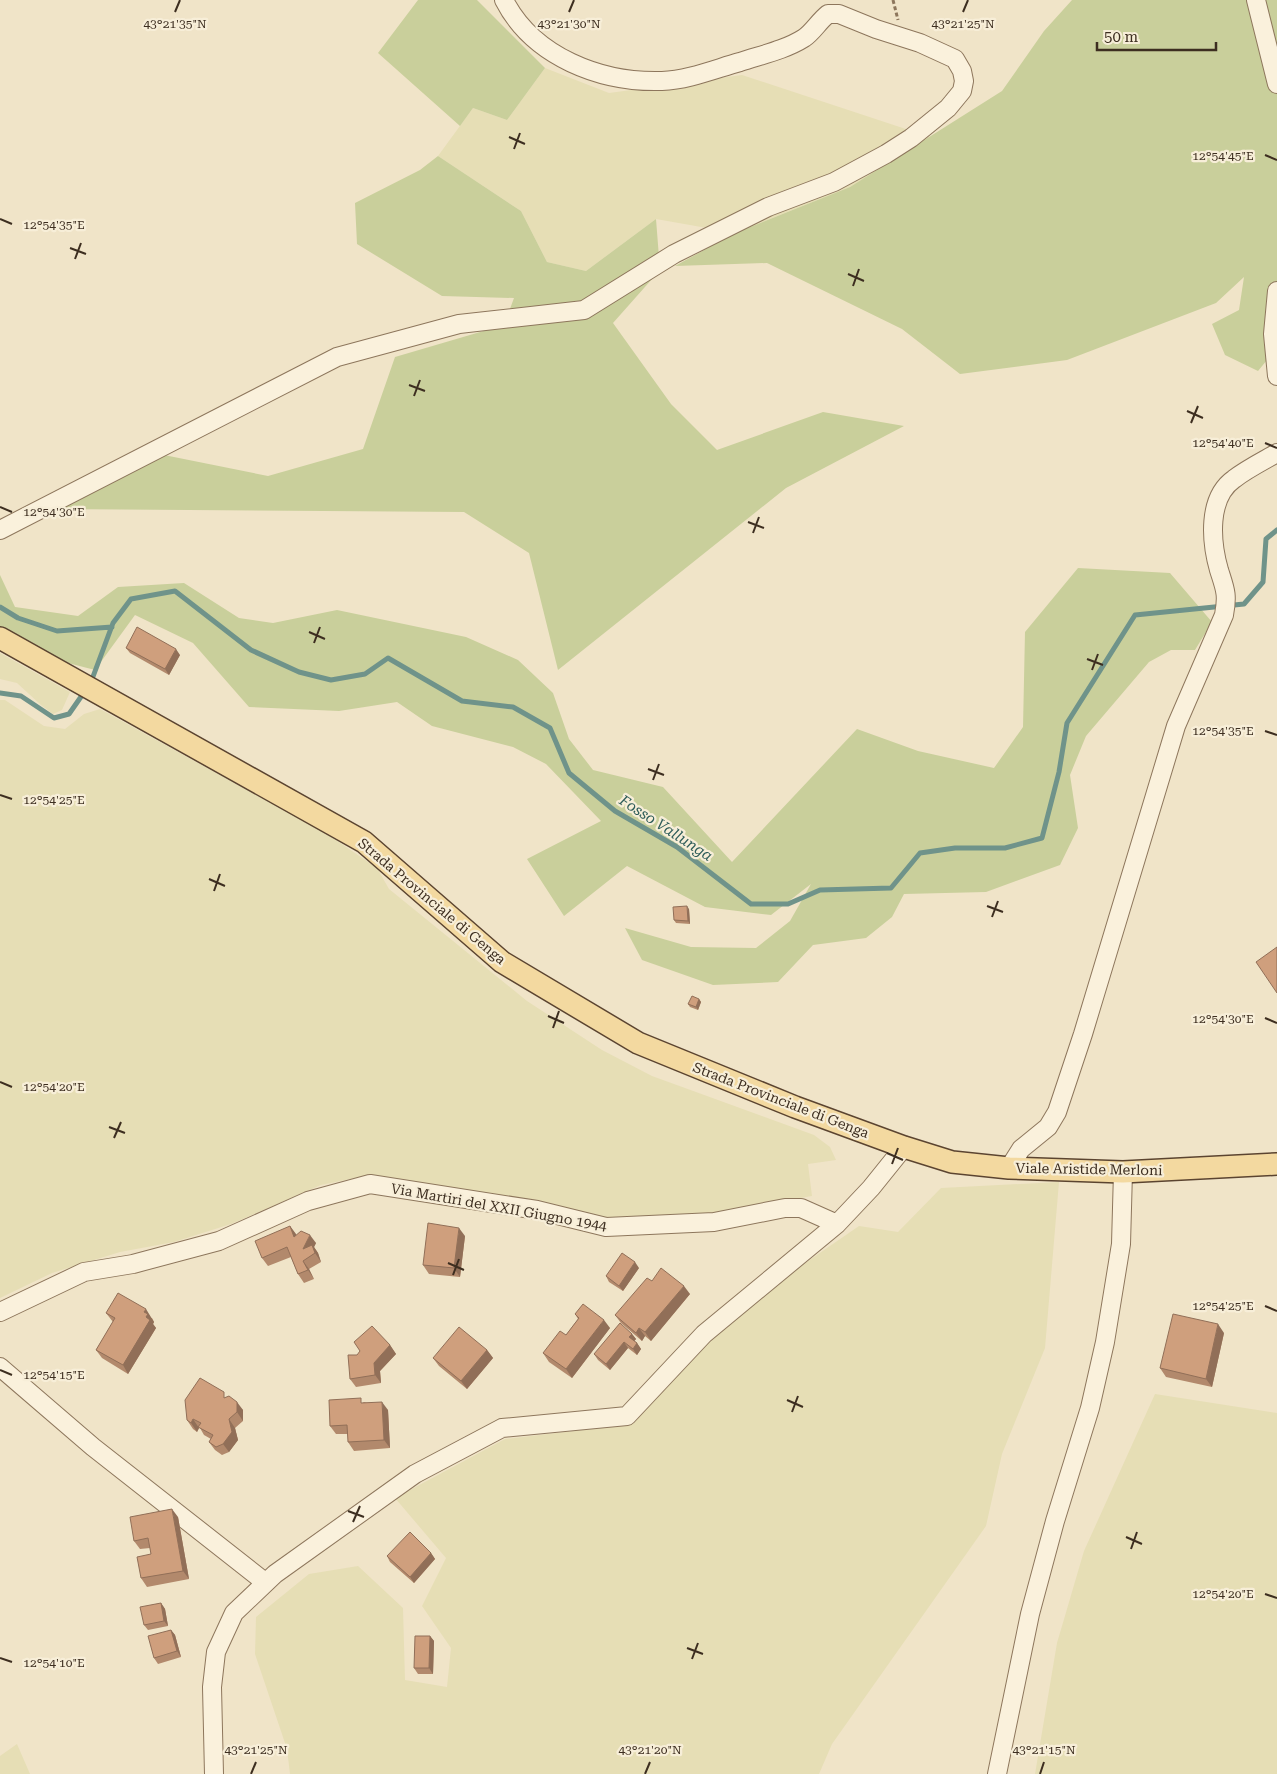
<svg xmlns="http://www.w3.org/2000/svg" width="1277" height="1774" font-family="'Roboto Serif',serif">
<style>
.farmland{fill:#e6deb5}
.green{fill:#c9cf9b}
.lines{fill:none;stroke-linecap:round;stroke-linejoin:round}
.stream{stroke:#6f938a;stroke-width:5}
.minor-casing{stroke:#8d765c;stroke-width:20}
.major-casing{stroke:#5b4430;stroke-width:24}
.path{stroke:#8d765c;stroke-width:3;stroke-dasharray:4 2.5;stroke-linecap:butt}
.minor{stroke:#faf1dc;stroke-width:18}
.major{stroke:#f3d9a0;stroke-width:21}
.wall{fill:#b2896c}
.shaded-wall{fill:#916f58}
.building{fill:#cf9f7d;stroke:#916f58}
.ticks{fill:none;stroke:#3d2e20;stroke-width:2}
.labels{text-anchor:middle;stroke-width:4.5;stroke-linejoin:round;paint-order:stroke}
.street-label{font-size:14px;fill:#3d2e20;stroke:#f7eed8}
.water-label{font-size:15px;font-style:italic;fill:#2f5d5a;stroke:#f7eed8}
.ticks-label{font-size:12px;text-anchor:middle;fill:#3d2e20;stroke:#f7eed8;stroke-width:4.5;stroke-linejoin:round;paint-order:stroke}
</style>
<rect width="100%" height="100%" fill="#f0e4c8"/>
<path class="farmland" d="M545,68L609,93L742,75L930,137L850,187L735,233L656,219L586,271L547,262L521,211L438,156L473,108L507,120Z
M0,653L70,692L62,710L53,714L41,705L17,683L0,679Z
M0,700H5L44,726L65,729L84,714L100,709L327,834L377,868L389,889L527,1001L602,1050L652,1076L814,1135L830,1147L836,1160L808,1164L812,1196L710,1214L607,1219L418,1182L355,1178L321,1185L231,1224L174,1242L120,1252L52,1273L0,1298Z
M1059,1182L1045,1348L1002,1454L986,1526L832,1744L819,1774H290L287,1749L255,1654L256,1617L309,1574L358,1566L403,1608L405,1680L447,1687L451,1648L422,1606L446,1558L395,1498L505,1439L573,1431L641,1413L711,1340L766,1290L859,1226L898,1232L941,1188Z
M1155,1394L1277,1413V1774H1035L1057,1643L1084,1551Z
M17,1744L30,1774H0V1756Z"/>
<path class="green" d="M418,0H477L545,68L507,120L473,108L460,126L378,53Z
M1072,0H1277V348L1258,371L1225,355L1212,324L1239,310L1244,277L1216,303L1067,360L960,374L902,329L767,263L675,266L735,233L850,187L1002,91L1044,31Z
M438,156L521,211L547,262L586,271L656,219L660,270L613,323L671,404L717,450L823,412L904,426L786,488L558,670L529,553L464,512L53,509L159,454L268,476L363,449L395,357L504,325L514,298L442,296L357,244L355,203L420,170Z
M1078,568L1170,573L1212,622L1195,650H1171L1149,662L1086,736L1070,775L1078,828L1060,865L986,892L904,894L892,917L866,938L813,945L778,982L713,985L642,960L625,928L691,947L756,948L790,921L811,884L771,915L705,907L627,866L564,916L527,859L601,821L546,764L513,747L432,726L397,702L339,711L249,707L193,643L135,615L95,670L41,656L0,633V575L15,607L78,616L118,587L184,583L239,618L273,623L337,610L466,637L518,660L553,693L569,739L593,770L663,787L732,862L857,729L918,751L994,768L1023,727L1025,632Z"/>
<g class="lines">
<path class="stream" d="M0,607L18,618L57,631L112,627
M91,682L113,623L131,599L175,591L251,650L299,672L331,680L365,674L388,658L462,701L513,707L550,728L569,773L615,811L677,847L751,904H788L820,890L891,888L920,853L955,848H1005L1042,838L1059,772L1067,723L1135,615L1244,604L1263,582L1266,539L1277,530
M0,693L21,696L54,718L69,714L85,691"/>
<defs>
<path id="minor" d="M1256,0L1277,84
M1277,291L1273,334L1277,376
M0,530L337,357L459,324L584,310L674,254L768,207L834,182L886,154L911,138L948,108L962,91L964,81L962,71L955,59L920,43L876,29L839,14H828C819,21 813,32 804,38C785,50 761,55 740,62C715,69 688,80 662,81C601,83 533,57 504,0
M1009,1168L1021,1149L1048,1127L1057,1112L1083,1034L1176,726L1224,615C1228,594 1225,589 1219,570C1211,542 1207,498 1234,479C1247,469 1263,461 1277,453
M0,1312L84,1272L133,1264L219,1241L308,1201L370,1184L537,1210L606,1227L714,1222L785,1208H801L837,1224
M0,1367L93,1447L265,1582
M214,1774L212,1687L216,1652L234,1613L275,1574L415,1474L502,1428L627,1416L704,1334L837,1224L871,1188L904,1147
M997,1774L1030,1614L1055,1521L1090,1408L1105,1342L1121,1244L1123,1172"/>
<path id="major" d="M0,638L364,842L502,962L638,1043L795,1107L904,1147L952,1162L1009,1168L1123,1172L1277,1164"/>
</defs>
<use href="#minor" class="minor-casing"/>
<use href="#major" class="major-casing"/>
<path class="path" d="M893,0L898,20"/>
<use href="#minor" class="minor"/>
<use href="#major" class="major"/>
</g>
<path class="wall" d="M126,648L180,655L169,675L130,653Z
M689,909L690,924L676,923L674,920Z
M699,999L701,1002L698,1010L690,1007L688,1004Z
M290,1226L296,1235L316,1243L314,1247L318,1253L321,1262L309,1269L314,1279L304,1283L298,1274L291,1257L268,1266L262,1258Z
M465,1236L460,1277L429,1274L423,1265Z
M639,1268L623,1291L609,1282L606,1276Z
M652,1281L690,1294L651,1341L645,1336L642,1341L621,1323L615,1315Z
M106,1313L152,1318L154,1322L153,1324L156,1328L128,1374L102,1358L96,1350L113,1322Z
M575,1314L610,1328L572,1378L549,1362L543,1353L566,1335L578,1319Z
M1224,1333L1212,1387L1166,1377L1160,1368Z
M632,1334L636,1339L634,1341L637,1343L641,1349L637,1355L628,1348L610,1370L598,1360L594,1354Z
M390,1345L396,1354L380,1371L381,1383L356,1387L350,1379Z
M487,1350L493,1358L467,1389L439,1366L433,1358Z
M227,1397L243,1410V1421L235,1428L238,1440L229,1452L222,1455L215,1450L209,1442L211,1439L204,1435L200,1428H199L197,1432L193,1429L187,1420Z
M364,1402L388,1410L390,1448L354,1451L348,1442V1434H336L330,1426Z
M178,1517L189,1579L147,1587L141,1578L151,1554L150,1548L140,1549L134,1541Z
M431,1553L435,1559L414,1583L390,1562L387,1556Z
M161,1603L165,1609L168,1626L148,1630L144,1625Z
M171,1630L175,1635L181,1657L158,1664L154,1658Z
M430,1636L434,1641L433,1674H418L414,1668Z"/>
<path class="shaded-wall" d="M176,649L180,655L169,675L165,669Z
M687,906L689,909L690,924L688,921Z
M699,999L701,1002L698,1010L696,1007Z
M290,1226L296,1234L300,1246L294,1237Z
M459,1228L465,1236L460,1277L454,1268Z
M310,1235L316,1243L314,1247L318,1253L321,1262L315,1253L303,1249Z
M303,1261L309,1269L314,1279L308,1270Z
M635,1262L639,1268L623,1291L619,1286Z
M684,1286L690,1294L651,1341L645,1332Z
M146,1309L154,1322L153,1324L156,1328L128,1374L123,1365L146,1317L144,1312Z
M604,1320L610,1328L572,1378L566,1369Z
M1218,1324L1224,1333L1212,1387L1206,1379Z
M639,1328L645,1336L642,1341L636,1333Z
M632,1334L636,1339L633,1343L629,1337Z
M624,1342L628,1348L610,1370L606,1364Z
M637,1343L641,1349L637,1355L633,1349Z
M390,1345L396,1354L380,1371L381,1383L375,1375L374,1363Z
M487,1350L493,1358L467,1389L461,1381Z
M237,1402L243,1410V1421L237,1412Z
M382,1402L388,1410L390,1448L384,1440Z
M193,1419L199,1428L197,1432L191,1423Z
M229,1419L235,1428L238,1440L229,1452L223,1444Z
M172,1509L178,1517L189,1579L183,1571Z
M431,1553L435,1559L414,1583L410,1577Z
M161,1603L165,1609L168,1626L164,1621Z
M171,1630L175,1635L181,1657L177,1651Z
M430,1636L434,1641L433,1674L429,1668Z"/>
<path class="building" d="M137,627L176,649L165,669L126,648Z
M687,906L688,921L674,920L673,907Z
M1277,947V993L1256,962Z
M692,996L699,999L696,1007L688,1004Z
M428,1223L459,1228L454,1268L423,1265Z
M290,1226L294,1237L301,1231L310,1235L303,1249L312,1245L315,1253L303,1261L308,1270L298,1274L287,1247L262,1258L255,1241Z
M622,1253L635,1262L619,1286L606,1276Z
M661,1268L684,1286L645,1332L639,1328L636,1333L615,1315L647,1278L652,1281Z
M118,1293L146,1309L144,1312L148,1314L146,1317L150,1320L123,1365L96,1350L115,1318L106,1313Z
M583,1304L604,1320L566,1369L543,1353L560,1331L566,1335L579,1318L575,1314Z
M1173,1314L1218,1324L1206,1379L1160,1368Z
M620,1323L632,1334L629,1337L637,1343L633,1349L624,1342L606,1364L594,1354Z
M372,1326L390,1345L374,1363L375,1375L350,1379L348,1355H357L360,1351L354,1342Z
M459,1327L487,1350L461,1381L433,1358Z
M200,1378L224,1392V1398L229,1396L237,1402V1412L229,1419L232,1432L223,1444L216,1447L209,1442L213,1435L198,1427L201,1423L193,1419L191,1423L187,1420L185,1400Z
M361,1398V1403L382,1402L384,1440L348,1442L347,1425L330,1426L329,1400Z
M172,1509L183,1571L141,1578L137,1557L151,1554L148,1538L134,1541L130,1517Z
M410,1532L431,1553L410,1577L387,1556Z
M161,1603L164,1621L144,1625L140,1607Z
M171,1630L177,1651L154,1658L148,1636Z
M415,1636H430L429,1668H414Z"/>
<path class="ticks" d="M175,12L180,0M569,12L574,0M963,12L968,0M509,137L525,144M514,149L520,133M1265,155L1277,160M0,219L12,224M70,248L86,254M75,259L81,243M848,274L864,281M853,286L859,269M409,385L425,391M414,396L420,380M1187,411L1203,418M1191,423L1198,406M1265,443L1277,448M0,507L12,512M748,522L764,528M753,533L759,517M309,632L325,639M314,643L320,627M1087,659L1103,665M1092,670L1098,654M1265,731L1277,735M648,769L664,775M653,780L659,764M0,795L12,799M209,879L225,886M214,891L220,874M987,906L1003,912M992,917L998,901M548,1016L564,1023M1265,1018L1277,1023M553,1028L559,1011M0,1082L12,1087M109,1127L125,1133M114,1138L121,1122M887,1153L903,1160M892,1164L898,1148M448,1263L464,1270M453,1275L459,1259M1265,1306L1277,1311M0,1370L12,1375M787,1400L803,1407M792,1412L798,1396M348,1511L364,1517M353,1522L360,1506M1126,1537L1142,1544M1131,1549L1137,1532M1265,1594L1277,1598M687,1648L703,1654M0,1658L12,1662M692,1659L698,1643M251,1774L256,1762M645,1774L650,1762M1040,1774L1044,1762"/>
<g class="labels">
<g class="street-label">
<text transform="translate(432 901) rotate(40)" y="5">Strada Provinciale di Genga</text>
<text transform="translate(781 1100) rotate(21)" y="5">Strada Provinciale di Genga</text>
<text transform="translate(1089 1169) rotate(1)" y="5">Viale Aristide Merloni</text>
<text transform="translate(499 1207) rotate(10)" y="5">Via Martiri del XXII Giugno 1944</text>
</g>
<g class="water-label">
<text transform="translate(666 828) rotate(33)" y="5">Fosso Vallunga</text>
</g>
</g>
<g class="ticks-label">
<text x="175" y="28">43°21'35"N</text>
<text x="569" y="28">43°21'30"N</text>
<text x="963" y="28">43°21'25"N</text>
<text x="1223" y="160">12°54'45"E</text>
<text x="54" y="229">12°54'35"E</text>
<text x="1223" y="447">12°54'40"E</text>
<text x="54" y="516">12°54'30"E</text>
<text x="1223" y="735">12°54'35"E</text>
<text x="54" y="804">12°54'25"E</text>
<text x="1223" y="1023">12°54'30"E</text>
<text x="54" y="1091">12°54'20"E</text>
<text x="1223" y="1310">12°54'25"E</text>
<text x="54" y="1379">12°54'15"E</text>
<text x="1223" y="1598">12°54'20"E</text>
<text x="54" y="1667">12°54'10"E</text>
<text x="256" y="1754">43°21'25"N</text>
<text x="650" y="1754">43°21'20"N</text>
<text x="1044" y="1754">43°21'15"N</text>
</g>
<path d="M1097 42v8h119v-8" fill="none" stroke="#3d2e20" stroke-width="2.5"/>
<text x="1104" y="42" font-size="15" fill="#3d2e20" stroke="#f7eed8" stroke-width="4" paint-order="stroke">50 m</text>
</svg>
